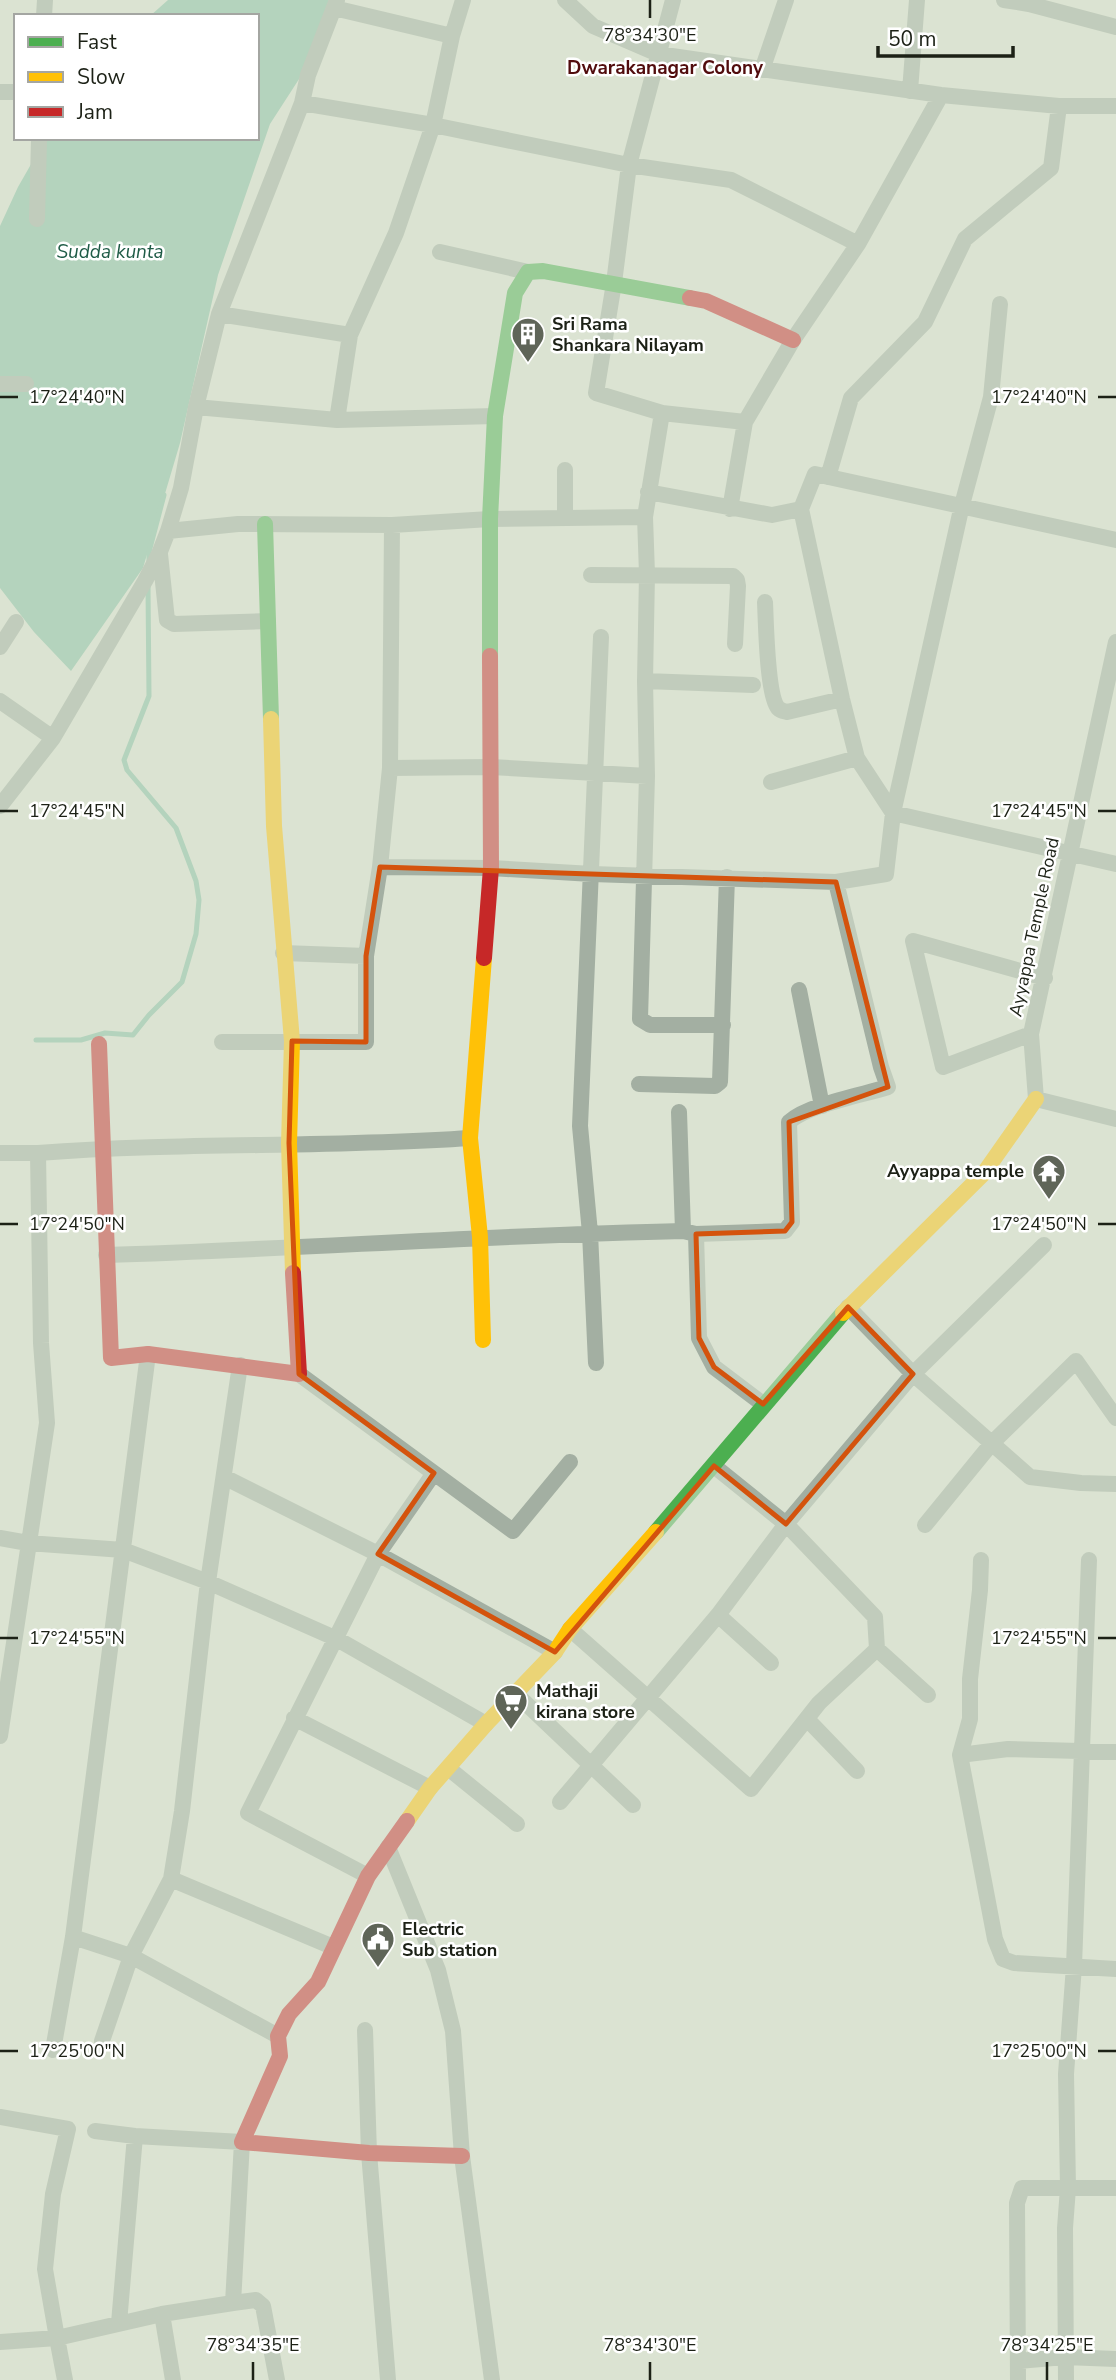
<svg xmlns="http://www.w3.org/2000/svg" width="1116" height="2380" font-family="'Nunito Sans',sans-serif">
<style>
.water{fill:#86bea4}
.lines{fill:none;stroke-linecap:round;stroke-linejoin:round}
.stream{stroke:#86bea4;stroke-width:5}
.street{stroke:#a3afa2;stroke-width:16}
.fast{stroke:#4caf50;stroke-width:16}
.slow{stroke:#ffc107;stroke-width:16}
.jam{stroke:#c62828;stroke-width:16}
.marked{fill:none;stroke:#d4530d;stroke-width:5;stroke-linejoin:round}
.ticks{fill:none;stroke:#1c2116;stroke-width:2.5}
.labels{text-anchor:middle;stroke-width:5;stroke-linejoin:round;paint-order:stroke}
.poi-label{font-size:18px;font-weight:bold;fill:#1c2116;stroke:#fff;text-anchor:start}
.street-label{font-size:18px;fill:#1c2116;stroke:#fff}
.neighbourhood-label{font-size:19px;font-weight:bold;fill:#510c0d;stroke:#fff}
.water-label{font-size:19px;font-style:italic;fill:#1e5b46;stroke:#fff}
.ticks-label{font-size:18px;text-anchor:middle;fill:#1c2116;stroke:#fff;stroke-width:5;stroke-linejoin:round;paint-order:stroke}
</style>
<rect width="100%" height="100%" fill="#dbe3d2"/>
<path class="water" d="M168,0H329L301,76L270,124L218,275L180,443L143,568L71,671L34,632L0,588V226L18,187L46,138H257V16H150Z"/>
<g class="lines">
<path class="stream" d="M149,563V552L164,495
M36,1040H81L105,1033L133,1035L149,1015L182,982L196,934L199,900L196,881L176,828L127,770L124,760L149,696L148,587"/>
<path class="street" d="M565,0L593,26L658,54L941,95L1059,106H1116
M673,0L629,165L614,283L596,393L662,413L745,422
M1004,0L1029,4L1116,27
M334,8L452,36
M44,16L45,0
M762,70L786,0
M910,91L917,0
M0,92H16
M302,103L308,75L337,0
M37,219L39,138
M440,252L528,272
M219,314L350,335
M0,384H26
M196,407L337,420L495,416
M662,413L645,517L647,574L645,681L647,776L640,1019L650,1025H723
M337,420L350,335L396,233L433,125L452,36L463,0
M565,470V518
M828,477L851,398L925,322L965,239L1051,168L1059,106
M648,492L772,515L801,509L815,474L1116,540
M730,509L745,422L793,340L858,244L941,95
M801,509L842,699L857,758L893,813
M168,531L181,488L196,407L219,314L302,103L433,125L629,165L731,180L858,244
M160,554L167,620L174,624L268,621
M591,575L733,576L737,580L738,586L735,644
M765,602C766,622 767,695 778,708C781,711 783,711 787,712L842,699
M1116,642L1031,1034L1036,1099L1116,1119
M0,647L16,622
M645,681L753,685
M0,701L53,738
M390,768L491,767L647,776
M771,782L857,758
M0,806L53,738L145,581L159,554L168,531L238,524L392,525L490,519L645,517
M893,813L962,505L991,397L1000,304
M380,867L491,868L592,874L836,882L886,874L893,813L1116,864
M283,953L366,956
M799,990L822,1106
M1031,1034L943,1067L913,941L1045,978
M222,1042H366V956L380,867L390,768L392,525
M639,1084L715,1086L720,1082L727,877
M679,1112L683,1231
M0,1153H38
M696,1234L699,1338L714,1367L763,1404
M106,1255C298,1249 490,1235 683,1231L696,1234L785,1231L792,1222L789,1122C807,1105 862,1095 888,1087L881,1067L836,882
M848,1307L913,1374L1030,1477L1081,1483L1116,1484
M596,1363L590,1233L580,1126L601,637
M299,1374L513,1531L570,1462
M224,1477L378,1554L555,1652
M925,1525L992,1443L1076,1361L1116,1418
M0,1538L28,1543L123,1550L208,1582L337,1639L486,1724
M981,1560L980,1590L970,1679V1719L960,1755L1008,1749L1116,1752
M718,1615L771,1663
M570,1629L751,1789L819,1703L877,1649L875,1617L786,1524L714,1466
M877,1649L928,1695
M516,1694L633,1805
M294,1718L430,1788
M807,1719L857,1771
M0,1736L47,1423L41,1343L38,1153C182,1142 326,1148 470,1138
M960,1755L995,1939L1003,1959L1014,1963L1116,1969
M448,1768L517,1824
M560,1802L718,1615L786,1524L913,1374L1044,1245
M388,1847L438,1970L453,2031L462,2156L492,2380
M368,1876L248,1813L378,1554L434,1473
M171,1879L333,1947
M73,1937L131,1956L278,2036
M365,2030L369,2153L388,2380
M102,2041L131,1956L171,1879L182,1811L208,1582L240,1365
M53,2050L73,1937L148,1354
M0,2117L68,2129L53,2194L45,2269L57,2338L162,2314L233,2303L242,2142L135,2136L95,2131
M233,2303L256,2300L263,2306L277,2380
M162,2314L173,2380
M119,2323L135,2136
M0,2342L57,2338L65,2380
M1018,2361L1065,2357L1116,2359
M1018,2380L1017,2203L1022,2188H1116
M1066,2380L1065,2228L1068,2188L1066,2074L1074,1966L1089,1560"/>
<path class="fast" d="M265,524L271,719
M490,656V519L495,416L515,293L528,272L543,271L690,298
M656,1532L843,1313"/>
<path class="slow" d="M271,719L274,826L292,1041L289,1143L293,1273
M843,1313L984,1173L1036,1099
M483,1340L480,1237L470,1138L484,958
M407,1821L430,1788L486,1724L555,1652L570,1629L656,1532"/>
<path class="jam" d="M690,298L706,301L793,340
M484,958L491,868L490,656
M99,1044L111,1358L148,1354L299,1374L293,1273
M407,1821L368,1876L318,1982L289,2014L278,2036L280,2056L242,2142L369,2153L462,2156"/>
</g>
<path d="M0 0H1116V2380H0ZM380,867L836,882L888,1087L789,1122L792,1222L785,1231L696,1234L699,1338L714,1367L763,1404L848,1307L913,1374L786,1524L714,1466L555,1652L378,1554L434,1473L299,1374L289,1143L292,1041L366,1042V956Z" fill="#dbe3d2" fill-opacity=".55" fill-rule="evenodd"/>
<path class="marked" d="M380,867L836,882L888,1087L789,1122L792,1222L785,1231L696,1234L699,1338L714,1367L763,1404L848,1307L913,1374L786,1524L714,1466L555,1652L378,1554L434,1473L299,1374L289,1143L292,1041L366,1042V956Z"/>
<path class="ticks" d="M650,0V18M0,397H18M1098,397H1116M0,811H18M1098,811H1116M0,1224H18M1098,1224H1116M0,1638H18M1098,1638H1116M0,2051H18M1098,2051H1116M253,2362V2380M650,2362V2380M1047,2362V2380"/>
<defs>
<symbol id="building-pin" viewBox="-11 -11 22 30"><path d="M0 17L-7.5 6A9.5 9.5 0 1 1 7.5 6Z" fill="#5f6558" stroke="#fff"/><path d="M-4-6H4V6H1V3H-1V6H-4ZM-2.5-4.3h1.7v1.8h-1.7ZM.8-4.3h1.7v1.8H.8ZM-2.5-1h1.7V.8h-1.7ZM.8-1h1.7V.8H.8Z" fill="#fff"/></symbol>
<symbol id="temple-pin" viewBox="-11 -11 22 30"><path d="M0 17L-7.5 6A9.5 9.5 0 1 1 7.5 6Z" fill="#5f6558" stroke="#fff"/><path d="M0-6L5-2H3V0L6.5 2.5H4V6H1.5V3h-3V6H-4V2.5H-6.5L-3 0V-2H-5Z" fill="#fff"/></symbol>
<symbol id="supermarket-pin" viewBox="-11 -11 22 30"><path d="M0 17L-7.5 6A9.5 9.5 0 1 1 7.5 6Z" fill="#5f6558" stroke="#fff"/><path d="M-6-5.5h2.5l.6 2H6L4.5 2H-2.5L-4.4-4H-6ZM-1.5 3.2a1.3 1.3 0 1 0 .1 0ZM3 3.2a1.3 1.3 0 1 0 .1 0Z" fill="#fff"/></symbol>
<symbol id="civic-pin" viewBox="-11 -11 22 30"><path d="M0 17L-7.5 6A9.5 9.5 0 1 1 7.5 6Z" fill="#5f6558" stroke="#fff"/><path d="M-.6-6.5H3V-4.5H.6V-3L4-1V1h2V6H-6V1h2V-1L-.6-3ZM-1.2 2.5V6h2.4V2.5Z" fill="#fff"/></symbol>
</defs>
<g fill-rule="evenodd">
<use href="#building-pin" x="509" y="315" width="38" height="52"/>
<use href="#temple-pin" x="1030" y="1152" width="38" height="52"/>
<use href="#supermarket-pin" x="492" y="1682" width="38" height="52"/>
<use href="#civic-pin" x="359" y="1920" width="38" height="52"/>
</g>
<g class="labels">
<g class="poi-label">
<text x="552" y="330">Sri Rama<tspan x="552" dy="21">Shankara Nilayam</tspan></text>
<text x="1024" y="1177" text-anchor="end">Ayyappa temple</text>
<text x="536" y="1697">Mathaji<tspan x="536" dy="21">kirana store</tspan></text>
<text x="402" y="1935">Electric<tspan x="402" dy="21">Sub station</tspan></text>
</g>
<g class="street-label">
<text transform="translate(1034 927) rotate(-78)" y="6">Ayyappa Temple Road</text>
</g>
<g class="neighbourhood-label">
<text x="665" y="74">Dwarakanagar Colony</text>
</g>
<g class="water-label">
<text x="110" y="258">Sudda kunta</text>
</g>
</g>
<g class="ticks-label">
<text x="650" y="41">78°34'30"E</text>
<text x="1039" y="403">17°24'40"N</text>
<text x="77" y="403">17°24'40"N</text>
<text x="77" y="817">17°24'45"N</text>
<text x="1039" y="817">17°24'45"N</text>
<text x="77" y="1230">17°24'50"N</text>
<text x="1039" y="1230">17°24'50"N</text>
<text x="77" y="1644">17°24'55"N</text>
<text x="1039" y="1644">17°24'55"N</text>
<text x="1039" y="2057">17°25'00"N</text>
<text x="77" y="2057">17°25'00"N</text>
<text x="253" y="2351">78°34'35"E</text>
<text x="650" y="2351">78°34'30"E</text>
<text x="1047" y="2351">78°34'25"E</text>
</g>
<rect x="14" y="14" width="245" height="126" fill="#ffffff" stroke="#a4a6a2" stroke-width="2"/>
<rect x="28" y="37" width="35" height="10" fill="#4caf50" stroke="#a4a6a2" stroke-width="2"/>
<text x="77" y="49" font-size="21" fill="#1c2116">Fast</text>
<rect x="28" y="72" width="35" height="10" fill="#ffc107" stroke="#a4a6a2" stroke-width="2"/>
<text x="77" y="84" font-size="21" fill="#1c2116">Slow</text>
<rect x="28" y="107" width="35" height="10" fill="#c62828" stroke="#a4a6a2" stroke-width="2"/>
<text x="77" y="119" font-size="21" fill="#1c2116">Jam</text>
<path d="M878 46v10h135v-10" fill="none" stroke="#1c2116" stroke-width="3.5"/>
<text x="888" y="46" font-size="21" fill="#1c2116" stroke="#ffffff" stroke-width="5" paint-order="stroke">50 m</text>
</svg>
